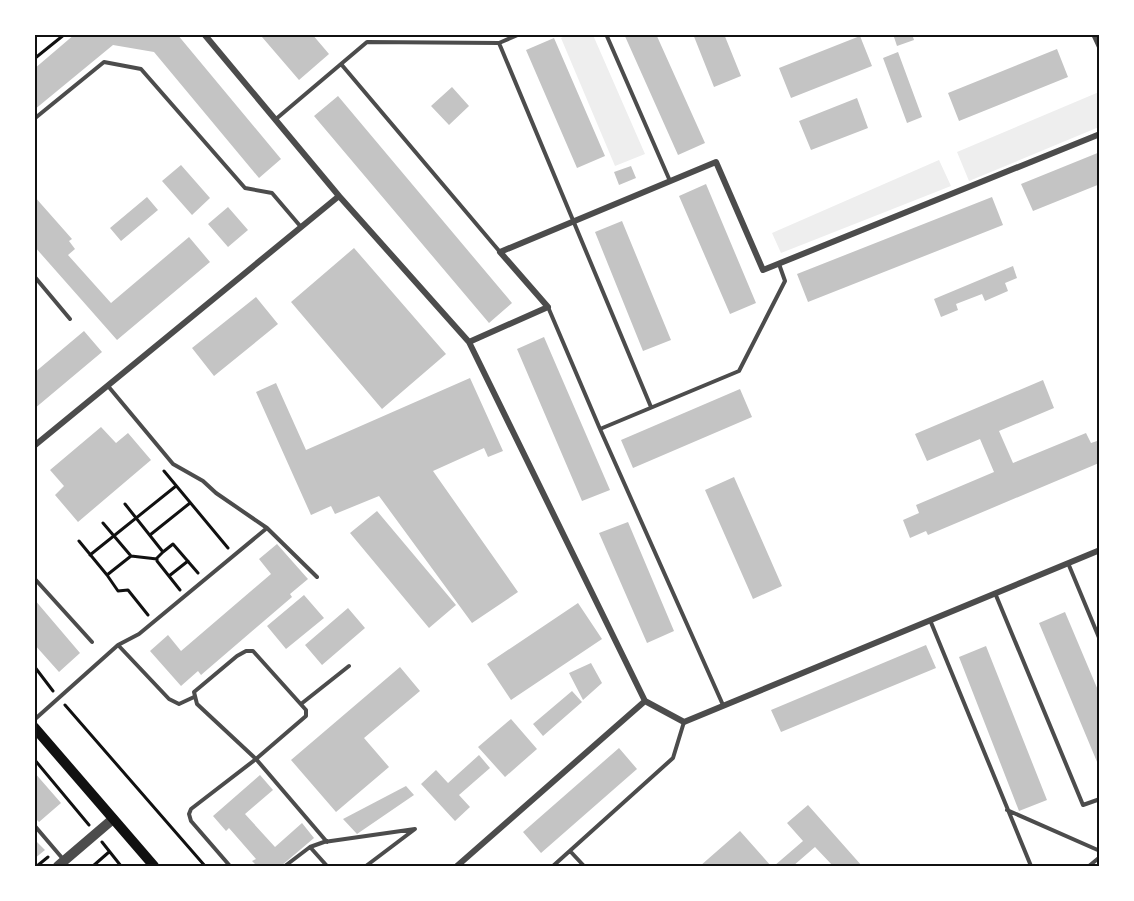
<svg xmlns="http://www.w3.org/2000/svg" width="1134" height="901" font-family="'Sofia Sans Condensed',sans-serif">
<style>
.green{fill:#eee}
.building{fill:#c4c4c4}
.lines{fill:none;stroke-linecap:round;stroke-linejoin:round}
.path{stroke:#111;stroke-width:3}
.service{stroke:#4c4c4c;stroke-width:4}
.minor{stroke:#4c4c4c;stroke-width:6}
.tertiary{stroke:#4c4c4c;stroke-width:10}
.secondary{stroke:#111;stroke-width:10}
.neatline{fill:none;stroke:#111;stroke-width:2}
</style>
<rect width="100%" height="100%" fill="#fff"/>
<path class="green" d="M569,34L593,35L645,154L615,166L561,38Z
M1099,92V127L969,181L957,152Z
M939,160L951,186L781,253L772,233Z"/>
<path class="building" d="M75,34H177L281,159L259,178L154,52L113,45L34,110V69Z
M265,34H312L329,54L299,80L262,37Z
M624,34H656L705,143L678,155Z
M693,34H724L741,76L714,87Z
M893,34H912L914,40L897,46Z
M860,36L872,66L791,98L779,68Z
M554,38L605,156L577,168L526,50Z
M1057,49L1068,77L959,121L948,93Z
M898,52L922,117L907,123L883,58Z
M452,87L469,106L449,125L431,106Z
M338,96L512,303L489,323L314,116Z
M857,98L868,128L811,150L799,121Z
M1100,152V184L1033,211L1021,184Z
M181,165L210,198L192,215L162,181Z
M631,166L636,178L619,185L614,172Z
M706,184L756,303L730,314L679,196Z
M34,196L72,239L69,241L75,249L68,255L111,303L189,237L210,262L117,340L34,246Z
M147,197L158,210L121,241L110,228Z
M992,197L1003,225L808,302L797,274Z
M228,207L248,230L228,247L208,224Z
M622,221L671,340L643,351L595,232Z
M354,248L446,354L382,409L291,302Z
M1013,266L1017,278L1005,283L1008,291L985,301L982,294L956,304L958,310L941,317L934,299Z
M256,297L278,324L214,376L192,348Z
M84,331L102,352L34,409V373Z
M544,337L610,490L582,501L517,349Z
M470,378L503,451L488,457L484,448L433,471L518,592L472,623L379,496L335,514L331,506L311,515L256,392L276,383L306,450Z
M1043,380L1054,408L999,431L1013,463L1086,433L1091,443L1100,440V459H1097L1099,463L928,535L926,531L910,538L903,520L919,513L916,505L994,472L980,439L927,461L915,434Z
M740,389L752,417L633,468L621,440Z
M101,427L116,443L128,433L151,460L78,522L55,495L64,486L50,470Z
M734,477L782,586L753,599L705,490Z
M377,511L456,605L429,628L350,533Z
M628,522L674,631L647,643L599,533Z
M277,544L308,579L290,594L292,597L201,675L198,671L181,686L150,651L168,635L181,651L271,574L259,559Z
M304,595L324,618L286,649L267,626Z
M34,599L80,653L59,672L34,644Z
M578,603L602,639L511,700L487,664Z
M348,608L365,628L322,665L305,645Z
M1065,612L1100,695V769L1039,623Z
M926,645L936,668L781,732L771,710Z
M986,646L1047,800L1019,811L959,657Z
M591,663L602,683L583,700L569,673Z
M400,667L420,691L364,738L389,767L336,812L291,760Z
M572,691L582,702L543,736L533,724Z
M511,719L537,749L505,777L478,747Z
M619,748L637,769L541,853L523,832Z
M479,755L490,768L459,795L470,807L455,821L421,784L436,770L448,783Z
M34,772L61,803L39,822L34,817Z
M260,775L273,790L245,814L275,847L302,823L314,838L281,866H257L252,861L256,859L229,828L226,831L213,816Z
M406,786L414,795L357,834L343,819Z
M808,805L862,866H833L815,847L793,866H774L803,841L787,823Z
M740,831L771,866H700Z
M34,839L45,850L34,859Z"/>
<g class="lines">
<path class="path" d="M34,59L65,34
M164,471L228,548
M125,504L163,552L173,544L198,573
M103,523L131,556
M150,535L190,503
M79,541L107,575L131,556L157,559
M163,552L157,558V561L180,590
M90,555L176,486
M107,575L118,591L128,590L148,615
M169,576L188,561
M34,666L53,691
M65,705L205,866
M34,759L89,825
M102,842L121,866
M37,866L48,857
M93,866L109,852"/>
<path class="service" d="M606,34L670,181
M499,43L651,407
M341,64L500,252
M34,119L104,62L141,69L245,188L272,193L301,227
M276,119L367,42L499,43L520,34
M34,276L70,319
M548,307L600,429L739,371L785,281L779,264
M108,386L173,464L203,481L216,493L267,528L317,577
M600,429L723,705
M1068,563L1100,640
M34,578L92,642
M995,593L1083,805L1100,799
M930,620L1031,866
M118,645L169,699L179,704L194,697
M246,651H253L306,710V716L256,759L197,704L194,692L237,656Z
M301,704L349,666
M34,720L118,645L139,634L267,528
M1007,810L1100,851
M34,825L63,859
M310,847L327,866
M570,851L584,866
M230,866L191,821L189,814L191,809L256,759L327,842
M285,866L310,847L324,842L415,829L366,866
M553,866L673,758L684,722
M1089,866L1100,857"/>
<path class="minor" d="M204,34L339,196L469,342L645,701L457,866
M1094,34L1100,47
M469,342L548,307L500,252L716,162L763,270L1100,134
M34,446L339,196
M645,701L684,722L1100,550"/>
<path class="tertiary" d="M58,866L113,819"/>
<path class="secondary" d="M34,727L154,866"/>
</g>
<rect width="1134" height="901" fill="none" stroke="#ffffff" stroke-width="72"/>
<rect x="36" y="36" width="1062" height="829" class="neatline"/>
</svg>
